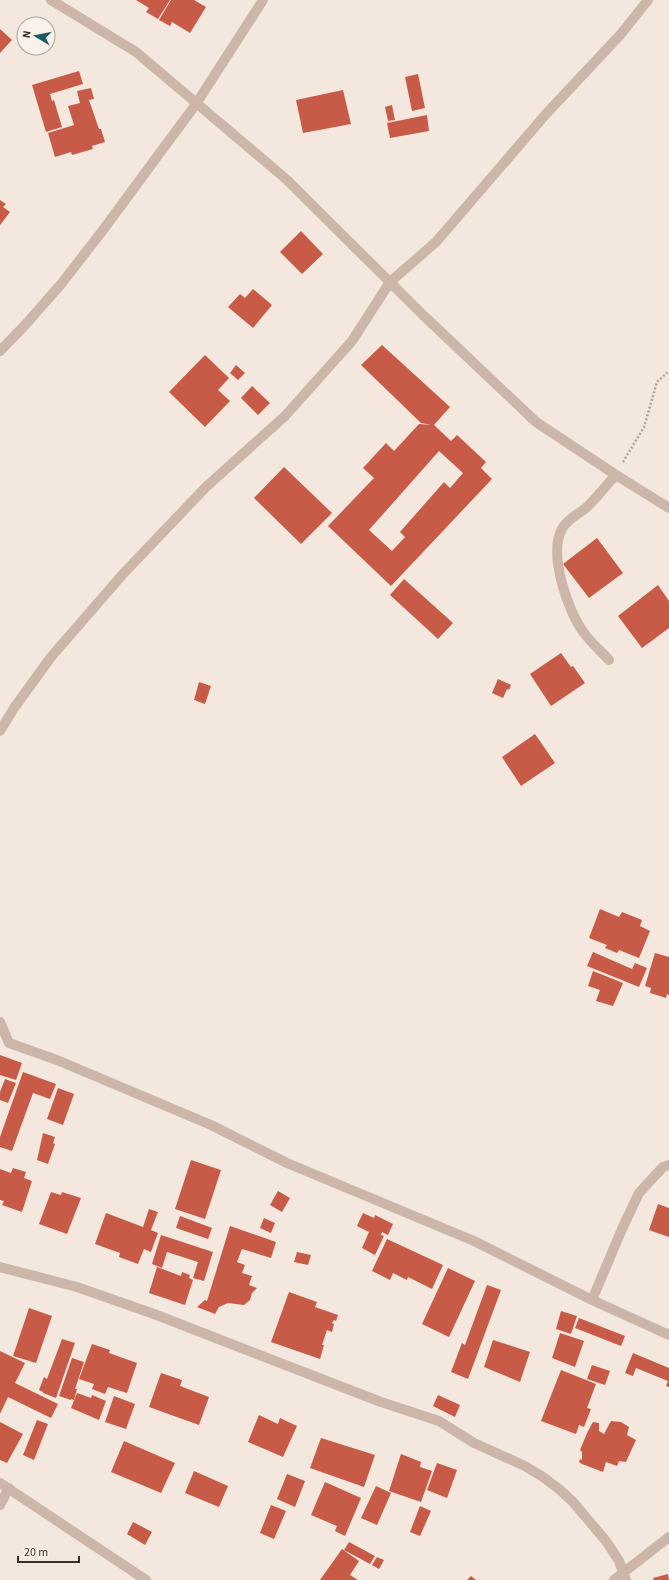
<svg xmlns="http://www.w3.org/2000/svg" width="669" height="1580" font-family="'Source Sans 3',sans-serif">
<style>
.building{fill:#c85b47;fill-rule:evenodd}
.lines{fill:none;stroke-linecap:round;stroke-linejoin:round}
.path{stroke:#b7a093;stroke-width:2.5;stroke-dasharray:2 2;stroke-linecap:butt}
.lane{stroke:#ccb6a9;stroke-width:10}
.street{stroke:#ccb6a9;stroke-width:10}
</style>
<rect width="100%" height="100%" fill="#f3e7de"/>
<path class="building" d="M136,0H170L158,19L146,12L149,8Z
M171,0H194L206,7L190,33L172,22L170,26L159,20Z
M0,29L12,40L0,53Z
M79,71L83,84L50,94L52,101L54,100L62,127L46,132L32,85Z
M418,74L425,108L412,111L405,77Z
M91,88L94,99L89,100L99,129H101L105,142L92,146L93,149L72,155L71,152L55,157L48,133L74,125L68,106L80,103L77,91Z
M343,90L351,124L303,133L296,100Z
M392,105L395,120L388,121L385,107Z
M427,115L429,131L390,138L387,123Z
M0,200L6,204L3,207L10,212L0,225Z
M301,231L323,254L302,274L280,252Z
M253,289L272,305L253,328L228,307L240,294L245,298Z
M382,345L450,407L434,425L451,441L457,435L486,462L481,468L492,479L391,586L328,526L374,478L363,468L386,443L394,451L419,424L431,425L421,423L361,365ZM439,451L463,473L450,488L444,482L400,532L405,537L392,551L369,530Z
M205,355L229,378L218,390L230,401L205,427L169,392Z
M236,365L245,373L238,380L230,373Z
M252,386L270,403L258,415L241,398Z
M284,467L332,513L301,544L254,498Z
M597,538L623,573L589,598L563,564Z
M404,579L453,623L438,639L390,595Z
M658,585L669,601V628L642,648L618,616Z
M561,653L571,667L573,666L585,683L551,706L530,674Z
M498,679L511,685L509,690L507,689L503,698L492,693Z
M199,682L211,686L205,704L194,700Z
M535,734L555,763L521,786L502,757Z
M600,909L619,917L622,912L642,920L640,926L650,931L639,958L619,950L617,953L605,948L607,945L589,938Z
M593,952L632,969L635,963L647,968L639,987L587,966Z
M655,953L669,957V995L667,994L666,998L650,993L651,988L645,986Z
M593,971L623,983L613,1006L596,1001L600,990L588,986Z
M0,1055L22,1063L16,1080L0,1075Z
M23,1072L56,1084L50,1099L33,1093L12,1151L0,1147V1137Z
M5,1079L16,1083L8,1103L0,1100V1092Z
M58,1088L74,1094L63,1125L47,1119Z
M43,1133L55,1137L53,1143L55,1144L48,1164L37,1160Z
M191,1160L221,1170L205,1219L175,1209Z
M13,1168L26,1172L24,1178L32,1181L22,1212L2,1205L4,1201L0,1200V1169L11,1173Z
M278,1191L290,1198L282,1212L270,1205Z
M51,1192L61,1195L62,1192L81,1198L67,1234L39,1224Z
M658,1204L669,1208V1237L649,1230Z
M149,1209L158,1212L151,1230L158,1233L151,1252L144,1249L138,1264L119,1257L120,1253L95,1244L106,1213L143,1227Z
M363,1213L374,1218L375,1215L393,1224L388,1235L382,1232L381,1235L384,1236L375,1255L362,1248L369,1232L357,1226Z
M180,1216L212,1228L208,1239L176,1228Z
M264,1218L275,1223L271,1233L260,1228Z
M230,1226L276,1242L271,1258L242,1249L237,1262L245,1265L242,1273L252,1276L249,1285L257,1288L252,1293L250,1300L244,1305L228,1303L219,1307L215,1314L197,1307L205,1300L207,1301Z
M161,1235L213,1252L204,1281L193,1278L198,1262L167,1252L162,1268L152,1264Z
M387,1239L443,1265L432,1289L408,1277L407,1280L393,1273L390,1280L372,1271Z
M297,1252L311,1255L308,1265L294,1262Z
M157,1267L181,1276L182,1272L190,1275L189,1278L193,1280L185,1305L149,1293Z
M448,1268L475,1281L449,1337L422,1324Z
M487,1285L501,1290L468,1379L451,1372L462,1343L465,1345Z
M289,1292L317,1302L315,1307L338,1315L336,1321L334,1320L332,1323L334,1324L332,1332L327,1330L322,1345H324L320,1359L271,1342Z
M29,1308L52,1316L36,1363L13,1356Z
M561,1311L577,1316L571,1334L556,1329Z
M579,1318L625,1336L621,1346L575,1328Z
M560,1333L584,1341L575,1367L552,1358Z
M62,1339L75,1343L56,1398L43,1393V1392L39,1390L44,1377L47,1379Z
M493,1340L530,1352L520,1382L484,1367Z
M92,1344L110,1350L109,1353L137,1363L127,1393L108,1387L105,1394L92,1389L94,1384L79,1379Z
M0,1351L25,1363L15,1383L58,1404L51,1418L8,1397L0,1414Z
M633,1353L669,1368V1387L666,1386L668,1381L636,1368L633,1376L625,1373Z
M72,1358L84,1362L75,1389H77L74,1400L71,1399V1400L59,1396Z
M592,1365L610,1371L605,1385L587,1379Z
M561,1370L596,1384L587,1408L591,1409L584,1427L579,1425L576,1434L541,1421Z
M161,1373L182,1380L180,1386L209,1397L199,1425L149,1407Z
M77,1393L91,1398L92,1395L106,1401L99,1420L71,1408Z
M438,1395L460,1405L455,1417L433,1406Z
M114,1396L135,1404L126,1429L105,1422Z
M259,1415L278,1424L280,1418L297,1426L283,1457L248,1442Z
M37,1420L48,1424L34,1460L23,1455Z
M611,1421L621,1422L629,1427L627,1435L636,1440L626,1462L619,1461L617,1466L606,1462L603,1472L582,1464L579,1462L580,1459L582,1460V1452L580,1450L588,1431L593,1422L599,1423V1431L604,1434Z
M0,1422L23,1434L7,1463L0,1460Z
M321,1438L375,1455L364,1487L310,1468Z
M124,1441L175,1463L161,1493L111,1472Z
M401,1454L421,1462L420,1467L432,1471L421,1502L389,1491Z
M437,1463L457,1470L447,1498L427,1490Z
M194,1471L228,1486L219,1507L185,1493Z
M287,1474L305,1481L295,1507L277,1499Z
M325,1482L361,1498L345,1536L335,1531L337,1526L311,1515Z
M376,1486L391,1493L377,1525L361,1518Z
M271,1505L286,1511L274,1539L260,1533Z
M420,1506L431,1511L420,1536L410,1532Z
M133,1522L152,1532L145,1545L127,1534Z
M349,1542L375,1556L370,1564L344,1550Z
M342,1549L359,1561L350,1575L358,1580H320Z
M377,1557L384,1560L379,1569L372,1565Z
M668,1574L669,1580H654L653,1578Z
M471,1576L476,1580H467Z"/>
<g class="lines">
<path class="path" d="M623,462L644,427L657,382L669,371"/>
<path class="lane" d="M0,731L14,708L51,657L123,574L206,487L285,416L352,341L390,282L436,242L546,114L621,34L648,0"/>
<path class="street" d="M51,0L136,52L286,179L423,315L536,422L616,475L669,508
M0,351L26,324L62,283L103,230L196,104L263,0
M609,660C601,651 591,643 584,633C568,612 548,554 562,529C567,519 579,514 587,507C597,498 606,485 616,475
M0,1022L9,1043L57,1060L211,1125L287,1163L474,1241L592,1300L669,1335
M0,1267L77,1287L154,1314L381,1402L439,1421L474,1443L525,1466L543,1477L559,1489L573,1502L606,1541L619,1561L626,1580
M592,1300L622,1229L639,1193L663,1167L669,1165
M0,1483L146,1580
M0,1505L9,1488
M614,1580L669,1537"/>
</g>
<g transform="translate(36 36) rotate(280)"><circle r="19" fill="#faf2ea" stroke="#ada39d"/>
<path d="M0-3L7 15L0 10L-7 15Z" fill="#1e5b5a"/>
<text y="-6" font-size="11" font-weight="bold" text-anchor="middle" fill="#392d29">N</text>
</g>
<path d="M18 1556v6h61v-6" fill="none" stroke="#392d29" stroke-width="2"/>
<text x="24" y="1556" font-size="12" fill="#392d29" stroke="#faf2ea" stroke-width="3" paint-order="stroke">20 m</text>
</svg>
